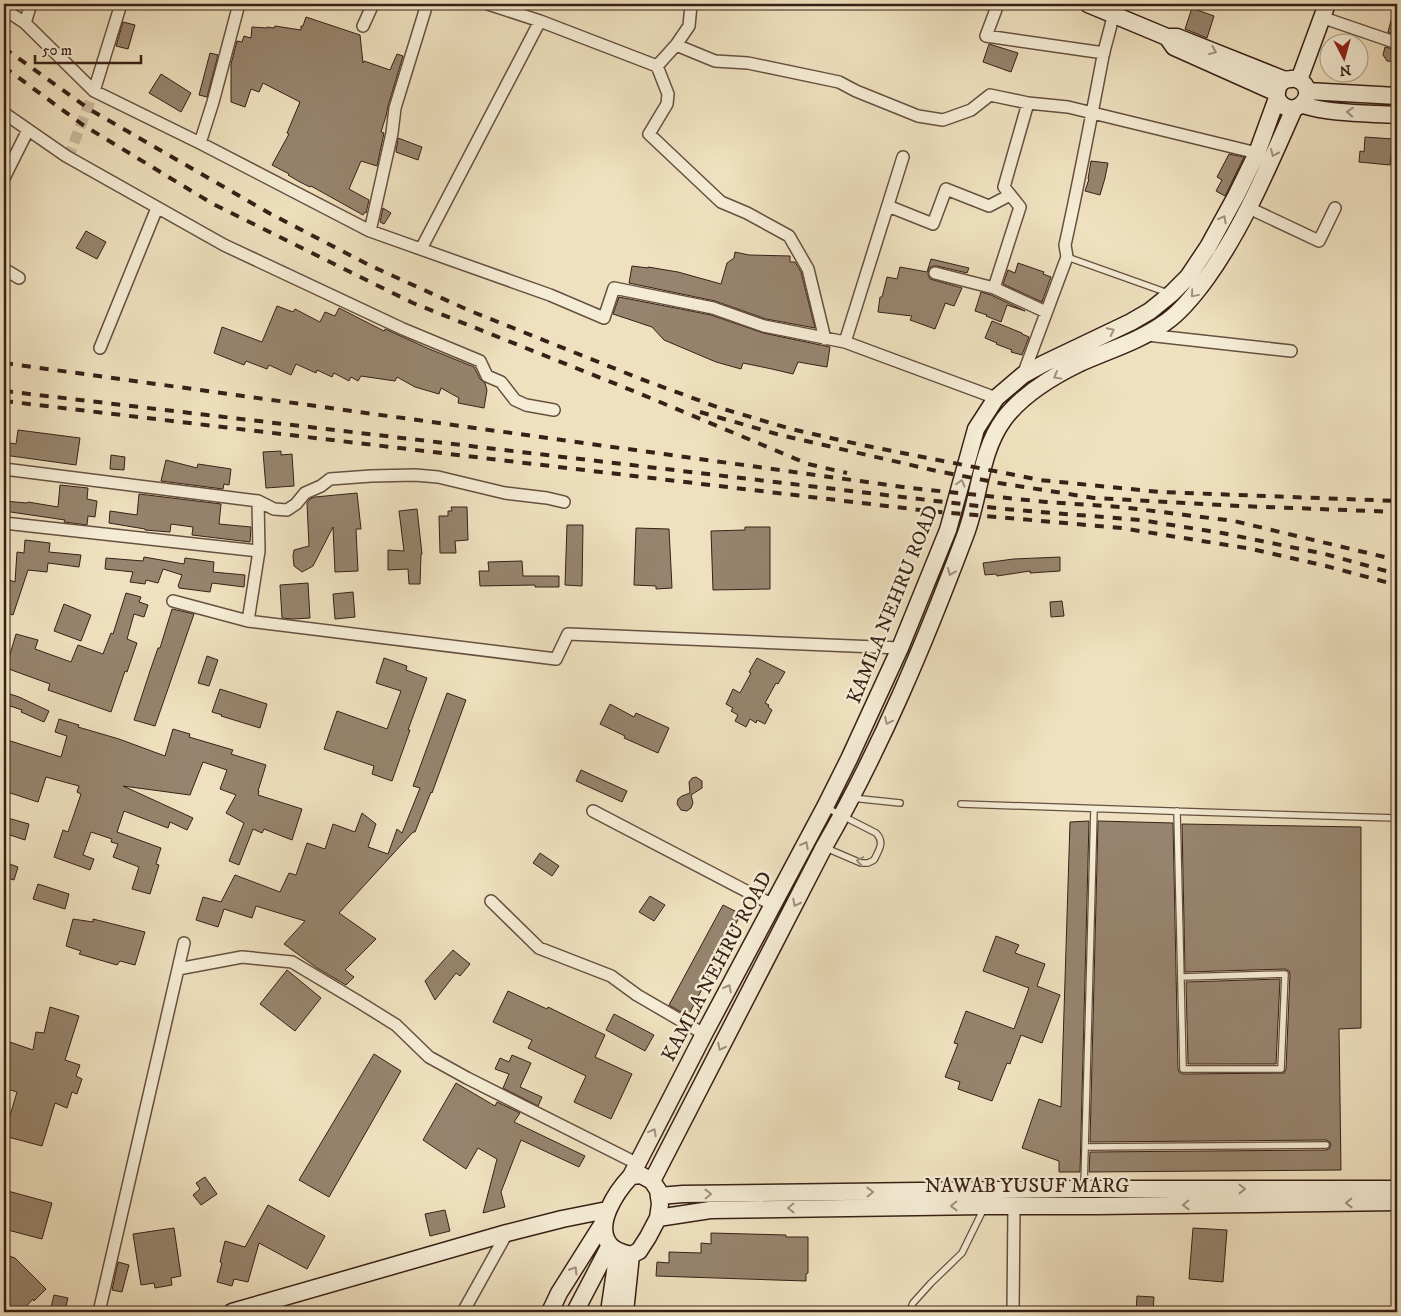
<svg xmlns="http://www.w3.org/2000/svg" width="1401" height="1316" font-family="'IM FELL DW Pica',serif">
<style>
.building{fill:#97846e;stroke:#382017}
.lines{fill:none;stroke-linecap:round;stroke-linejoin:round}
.street-tunnel{stroke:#caba9d;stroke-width:11;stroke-dasharray:11 5.5;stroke-linecap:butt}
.lane-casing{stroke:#665041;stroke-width:8}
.street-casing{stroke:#665041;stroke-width:14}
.secondary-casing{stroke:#382017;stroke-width:19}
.lane{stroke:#f5ecd5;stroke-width:5.5}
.street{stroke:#f5ecd5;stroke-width:11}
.secondary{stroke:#f5ecd5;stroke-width:16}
.rail{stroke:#382017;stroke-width:4;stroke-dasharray:9 9;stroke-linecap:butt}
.oneway{stroke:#a09080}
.labels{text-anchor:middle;stroke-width:5;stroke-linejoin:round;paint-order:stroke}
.street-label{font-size:20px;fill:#382017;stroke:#f5ecd5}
</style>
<rect width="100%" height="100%" fill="#efe1bf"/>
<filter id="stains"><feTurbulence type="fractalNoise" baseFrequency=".004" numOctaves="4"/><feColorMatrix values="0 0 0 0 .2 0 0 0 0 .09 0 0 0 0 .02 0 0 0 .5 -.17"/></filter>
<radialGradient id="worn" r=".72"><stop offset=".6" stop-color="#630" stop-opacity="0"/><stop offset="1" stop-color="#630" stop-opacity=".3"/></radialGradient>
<path class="building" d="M1192,8L1214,16L1207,38L1185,29Z
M1393,13L1397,14V35L1388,32Z
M306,17L360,35L363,63L364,61L390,70L397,54L403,56L388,106L386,116L381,132L384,133L377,166L361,161L349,189L369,200L366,213L365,212L363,215L311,186L310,187L300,182L288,175L289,174L272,165L289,134L287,133L300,102L263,83L259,92L251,89L245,107L231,102V64L237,41L242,42L244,36L251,38L252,27L267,28V27L274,28L275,26L301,30V26H303Z
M123,22L135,25L128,49L116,46Z
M989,44L1018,53L1011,72L983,62Z
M1385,47L1397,50V62L1387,61L1383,55Z
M210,53L218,55L207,97L199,95Z
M161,74L191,93L181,112L149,93Z
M1365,137L1393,139L1390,165L1359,162L1360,151L1364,152Z
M398,138L422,147L418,160L396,152Z
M1229,154L1244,157L1225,196L1216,191L1222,180L1217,177Z
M1091,161L1108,163L1105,178L1100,195L1085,191L1089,179H1088Z
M383,208L391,213L384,224L380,222Z
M86,231L106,242L97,259L76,248Z
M735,252L749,255L790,256V262H795L801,272L815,328L766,319L715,301L629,283L632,266L648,268V267L678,272L721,284L727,263L734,258Z
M931,259L969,268L967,273L937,266H933L929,268L928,275L930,279L962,288L954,306L945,303V304L935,329L910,320L912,316L878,312L880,297H882L887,277L897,279L900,267L927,272Z
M1018,263L1044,272L1043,274L1051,277L1042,302L1003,284L1008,270L1015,273Z
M981,292L991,295L1025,311L1007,305L1001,322L986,316L987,315L975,311Z
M619,297L711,315L763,333L830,347L827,367L798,362L793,374L772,369L743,363L741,369L716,362L664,340L652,327L613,314Z
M277,306L293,312L295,309L320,322L325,312L335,316L339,308L384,331L385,329L427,348L474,367L480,379L485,383L487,390L484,408L458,403L459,398L441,388L439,394L415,387L397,377L395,381L361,376L358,381L351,377L349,381L334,373L332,377L317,370L316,373L296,364L291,375L269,365L267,369L246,361L244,365L214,353L222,327L262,342Z
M992,321L1022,333V334L1029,337L1022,355L1011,352L1012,350L996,344L997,343L985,338Z
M18,430L80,438L76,465L4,455V442L16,444Z
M281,451V455L292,454L294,486L266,488L263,452Z
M111,455L125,457L124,470L110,469Z
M166,460L197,468L198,464L231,469L229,485L224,484L223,489L161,481Z
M60,485L88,488L87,499L97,501L95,517L88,516L87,525L64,522L65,520L4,511V501L27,503L28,502L58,507Z
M357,493L361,529H356L358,571L335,572L333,527L313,566L302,572L294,566L293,556L294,550L309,546L307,503L310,499L315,497Z
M139,494L221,504L219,524L251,527L250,542L192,535L193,527L171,524L170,532L145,530V529L109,523L110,511L137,515Z
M451,507H467L468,540L455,541L456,553H440L439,516H448V511H452Z
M417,509L422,554H421L420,584H409L408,569L388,570V550L404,551L399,511Z
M567,525H583L582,586L565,585Z
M745,527H770V589L713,590L711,531L745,530Z
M636,528L669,529L672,588L656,589V586L634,585Z
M25,540L50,543L49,552L81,555L79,567L48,563L47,572L28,570L13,615L4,612V578L15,582L17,552L24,553Z
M144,557L184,564L185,558L214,562L213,572L245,575L244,587L212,583L210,592L179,588V587L178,586L182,575L163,569L158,583L146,580L145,584L130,582L133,572L105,569L106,558L143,561Z
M1060,557V571L1030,573V571L997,576L996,574L985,575L983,563L1014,559Z
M522,561L523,576H559V587H535V585L480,586L479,571H489L488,562Z
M308,583L310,618L293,619L282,618L280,585Z
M353,592L355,617L335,619L333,594Z
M126,593L141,597L139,602L148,605L144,617L134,614L127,639L137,643L127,672L125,671L111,712L48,690L50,684L6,668L16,634L38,640L35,649L71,662L78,645L103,654L111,633L113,634Z
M1062,601L1064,616L1051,617L1050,602Z
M64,604L91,615L81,641L54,631Z
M172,609L194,614L155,726L134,720L150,671L158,648H160Z
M207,656L218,660L209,686L198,683Z
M384,658L407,666L406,670L427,678L408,730H410L392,781L372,774L374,766L324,749L337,711L387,729L401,691L376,683Z
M757,658L785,672L778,684L776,683L765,703L769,705L768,707L772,710L765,724L757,720L756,723L750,719L746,727L735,721L738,715L731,711L733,708L726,704L733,689L740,693L751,673L749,672Z
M220,689L267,704L260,728L221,716L222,715L212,712Z
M4,692L19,697L49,711L44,722L21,712L22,710L4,704Z
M447,693L466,700L432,793L431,792L415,832H413L339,913L376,939L345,970L354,977L346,985L317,968L284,944L305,921L256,906L252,918L224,909L218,927L196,920L203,897L221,902L235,875L280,892L289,873L296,875L307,843L325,849L333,824L355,832L362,813L376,824L368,847L388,854L397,829L402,833L420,788L413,786Z
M610,704L634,717L636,713L669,728L658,753L624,738L625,736L600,724Z
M59,719L79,725L78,727L119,739L165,756L173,729L190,734L189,737L233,750L231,754L266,765L258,791H259L258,795L302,809L292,840L264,829L262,833L253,829L239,865L229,861L244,823L226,813L236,795L220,789L227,770L203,762L190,795L123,786L193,818L187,830L170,822L168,828L124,811L117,832L161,848L156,864L159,865L150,894L132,889L139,867L113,857L118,844L111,842L112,839L91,832L83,855L94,859L90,870L54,857L63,830L68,832L81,794L77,792L79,786L46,777L38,802L4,791V739L61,757L67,736L55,732Z
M581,770L627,791L622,802L576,781Z
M696,777L702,781V788L691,795L693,803L691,808L687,811L681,810L677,804L678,799L682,796L690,793L689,782L692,778Z
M4,817L29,824L25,840L4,833Z
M1089,821L1080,1172H1059V1161L1022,1148L1039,1099L1061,1107L1070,822Z
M1098,821L1173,823L1178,1069L1179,1072L1183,1074L1284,1073L1286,1069L1290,974L1289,971L1285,969L1185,972L1182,824L1361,827V1028L1339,1029L1341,1170L1089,1172L1090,1152L1326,1150L1329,1149L1331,1145L1330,1142L1326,1140L1090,1142Z
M540,853L559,866L552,876L533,863Z
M4,862L18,867L14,880L4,877Z
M38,884L69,894L65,909L33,899Z
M650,896L665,905L654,921L639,912Z
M723,905L741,914L688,1016L669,1005Z
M73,919L93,922V919L145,932L135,965L120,961L117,965L79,954L81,951L66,946Z
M996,936L1019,945L1015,953L1045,964L1037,986L1060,995L1042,1043L1021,1035L1010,1064L1007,1063L992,1101L958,1089L960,1082L945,1077L958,1044L954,1043L966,1011L1014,1029L1029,988L983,971Z
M453,950L470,964L460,976L456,973L435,1000L425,981Z
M287,970L321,998L295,1031L260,1004Z
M1280,979L1276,1064H1188L1186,982Z
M508,991L547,1009L548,1007L605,1035L595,1057L632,1074L611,1119L574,1102L586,1076L528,1048L532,1040L493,1022Z
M50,1007L79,1016L65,1060L80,1065L76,1076L82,1079L77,1094L72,1092L67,1108L55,1103L42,1146L4,1136L17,1092L4,1088V1040L33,1050L36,1032L44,1033Z
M614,1014L654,1035L645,1051L606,1030Z
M374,1054L401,1071L329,1197L299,1180Z
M512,1055L531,1063L520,1087L542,1097L538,1106L503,1088L509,1074L495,1069L500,1058L509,1062Z
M456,1083L495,1106L497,1102L520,1113L514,1122L585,1156L579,1167L521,1140L501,1192L505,1207L483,1213L497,1159L478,1148L466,1169L423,1140Z
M205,1177L217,1194L201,1205L193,1195L200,1189L196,1183Z
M4,1190L52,1203L42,1239L4,1229Z
M268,1205L325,1236L307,1269L259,1243L248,1282L234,1279L232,1286L217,1282L222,1263L220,1262L225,1241L245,1247Z
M445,1210L450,1231L430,1236L425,1214Z
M174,1228L181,1276L171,1278L172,1285L155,1288L154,1283L141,1285L133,1234Z
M1193,1228L1227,1230L1223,1282L1189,1279Z
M711,1233L786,1235V1237H808V1273L806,1274V1281L656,1276L657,1262L669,1263V1252L701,1253V1243L711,1244Z
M6,1255L15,1258L46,1289L34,1301L33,1299L21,1312H4V1261Z
M118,1262L129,1265L122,1292L112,1290Z
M54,1295L68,1298L65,1310L51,1307Z
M1137,1296L1154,1297L1153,1312H1136Z"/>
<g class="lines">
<path class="street-tunnel" d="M68,158L94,91"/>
<defs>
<path id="lane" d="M1067,257L1168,293
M852,798L900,803
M961,804C1106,810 1252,813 1397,818
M1177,811L1183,1069H1281L1285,974L1181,977
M826,848L861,863H868L874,860C879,850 885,842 876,833L827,808
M1085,1147L1326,1145
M1084,1187L1094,809
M909,1312L913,1303L931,1283L962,1253L984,1208"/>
<path id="street" d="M488,4L540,21L657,66
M690,4L691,5L689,26L676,45L657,66L668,94L667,104L649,134L721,202L747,213L789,236L808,269L825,339
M998,4L986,36L1104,53
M4,9L25,23L94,91L200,143L370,231L550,295L604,318L614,288L713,308L764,326L845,342L996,398
M1321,17L1397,43
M25,23L31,4
M363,26L373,4
M676,45L715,61L748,63L839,82L856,91L918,116L943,120L971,110L990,95L1028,103L1068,107L1257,153
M94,91L121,4
M4,113L66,156L224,245L403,329L480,361L487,376L501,382L515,400L526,405L554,410
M200,143L213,102L239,4
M4,178L28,130
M888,206L933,224L946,189L989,206L1010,195
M1249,208L1319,241L1335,208
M370,231L392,133L395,108L427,4
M421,249L540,21
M4,269L19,278
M935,273L994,288L1020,207L1004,187L1028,103
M994,288L1046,312
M1147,335L1291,351
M845,342L903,157
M100,348L157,208
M1023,375L1067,257L1065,245C1079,182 1091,119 1103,56C1107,38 1113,22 1115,4
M4,469L258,501L259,551L248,621
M258,501L274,509L287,510L296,504L305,493L321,486L330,479L371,476L415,475L438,477L505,493L547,498L564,502
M4,523L259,551
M173,601L248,621L556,659L568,634L900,648
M593,811L773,905
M491,901L539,948L611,976L637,995L704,1034
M178,969L242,957L292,962L359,1002L396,1025L429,1057L467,1078L636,1163
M99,1312L184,943
M463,1312L507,1233
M1013,1312L1014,1206"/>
<path id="secondary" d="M1088,4L1167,37H1177L1285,80
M1167,37L1174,47L1277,93
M1299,80L1327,4
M1307,91L1397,96
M1303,105C1331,114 1367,113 1397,115
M641,1175L652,1181L658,1190L660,1204L658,1218L648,1237L639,1251L631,1255C624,1253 615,1251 610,1245C593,1225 617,1191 631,1176Z
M631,1176L704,1034L825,807L849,759L900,648L948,530L976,429L996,398L1023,375L1043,364L1131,322L1150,311L1171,294L1188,277L1208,247L1236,196L1257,153L1277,98C1276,88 1280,79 1291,79C1295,78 1299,80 1302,82C1319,97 1290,123 1277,98
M652,1181L824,847C881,748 925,642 965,536C980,498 979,453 1004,419C1023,394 1051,377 1080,363C1109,350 1140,341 1166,322C1182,311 1195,294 1206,279C1244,226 1268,167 1294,109
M659,1196L683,1194L1084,1189H1397
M658,1218L710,1210L985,1206H1096L1397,1202
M232,1312L507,1233L562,1219L607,1210
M550,1312L559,1293L605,1220
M575,1312L610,1245
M609,1312L618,1251
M625,1312L631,1255"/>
</defs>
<use href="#lane" class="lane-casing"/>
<use href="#street" class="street-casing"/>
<use href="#secondary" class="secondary-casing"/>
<use href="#lane" class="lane"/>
<use href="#street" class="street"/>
<use href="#secondary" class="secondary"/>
<path class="rail" d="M4,48L89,109L269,213L369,265L468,310L641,379L717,407L791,429L862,445L1040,480L1160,492L1397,501
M4,67L83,125L213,204L413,303L636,392L808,464L847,473
M4,363L910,488L1046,502L1121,507L1234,521L1397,560
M4,391L1004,509L1140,520L1222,533L1325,554L1397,574
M4,401L929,511L1121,528L1252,549L1326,566L1397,585
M700,412L780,435L937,471L999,483L1094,498L1240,506L1397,512"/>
</g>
<defs><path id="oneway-chevron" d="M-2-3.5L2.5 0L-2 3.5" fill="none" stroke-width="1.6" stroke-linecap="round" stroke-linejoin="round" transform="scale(1.25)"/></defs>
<g class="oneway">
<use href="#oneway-chevron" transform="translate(1213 51) rotate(22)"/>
<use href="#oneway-chevron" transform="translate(1350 112) rotate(-176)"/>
<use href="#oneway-chevron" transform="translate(1274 153) rotate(114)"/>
<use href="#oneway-chevron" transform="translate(1223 219) rotate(-61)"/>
<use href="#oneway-chevron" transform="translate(1194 294) rotate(130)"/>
<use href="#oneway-chevron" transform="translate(1111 331) rotate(-26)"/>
<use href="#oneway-chevron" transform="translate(1057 376) rotate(151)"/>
<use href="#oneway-chevron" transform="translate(961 483) rotate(-75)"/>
<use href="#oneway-chevron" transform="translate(951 572) rotate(112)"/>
<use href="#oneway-chevron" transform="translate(888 721) rotate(115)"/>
<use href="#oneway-chevron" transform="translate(805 845) rotate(-62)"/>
<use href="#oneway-chevron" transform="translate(860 861) rotate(-170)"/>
<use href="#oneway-chevron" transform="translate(796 903) rotate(117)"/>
<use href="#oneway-chevron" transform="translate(728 988) rotate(-62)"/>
<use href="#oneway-chevron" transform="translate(721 1047) rotate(117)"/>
<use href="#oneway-chevron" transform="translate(653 1132) rotate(-62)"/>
<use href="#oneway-chevron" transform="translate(1242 1189)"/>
<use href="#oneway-chevron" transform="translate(870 1192) rotate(-1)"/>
<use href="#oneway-chevron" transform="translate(708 1194) rotate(-1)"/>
<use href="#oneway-chevron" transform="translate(1349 1203) rotate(179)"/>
<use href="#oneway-chevron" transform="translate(1186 1205) rotate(179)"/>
<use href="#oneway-chevron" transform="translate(954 1206) rotate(179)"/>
<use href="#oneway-chevron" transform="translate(791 1208) rotate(179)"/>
<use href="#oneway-chevron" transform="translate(574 1270) rotate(-58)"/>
</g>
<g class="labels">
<g class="street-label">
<text transform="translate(892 604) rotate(-68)" y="7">KAMLA NEHRU ROAD</text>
<text transform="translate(716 966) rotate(-62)" y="7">KAMLA NEHRU ROAD</text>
<text x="1027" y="1192">NAWAB YUSUF MARG</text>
</g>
</g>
<rect width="1401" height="1316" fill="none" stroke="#efe1bf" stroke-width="20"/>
<rect x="5" y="5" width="1391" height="1306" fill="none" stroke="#382017" stroke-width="2.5"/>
<rect x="10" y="10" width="1381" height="1296" fill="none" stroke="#382017"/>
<g transform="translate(1344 58) rotate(174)"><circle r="24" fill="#f5ecd5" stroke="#a99a89"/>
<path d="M0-4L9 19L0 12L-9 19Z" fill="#8f2418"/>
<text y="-8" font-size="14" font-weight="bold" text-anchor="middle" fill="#382017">N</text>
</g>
<path d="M35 55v8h106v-8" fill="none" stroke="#382017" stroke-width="2.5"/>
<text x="42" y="55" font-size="15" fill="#382017" stroke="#f5ecd5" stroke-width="4" paint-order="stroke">50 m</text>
<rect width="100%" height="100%" filter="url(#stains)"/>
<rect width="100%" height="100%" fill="url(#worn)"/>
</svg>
